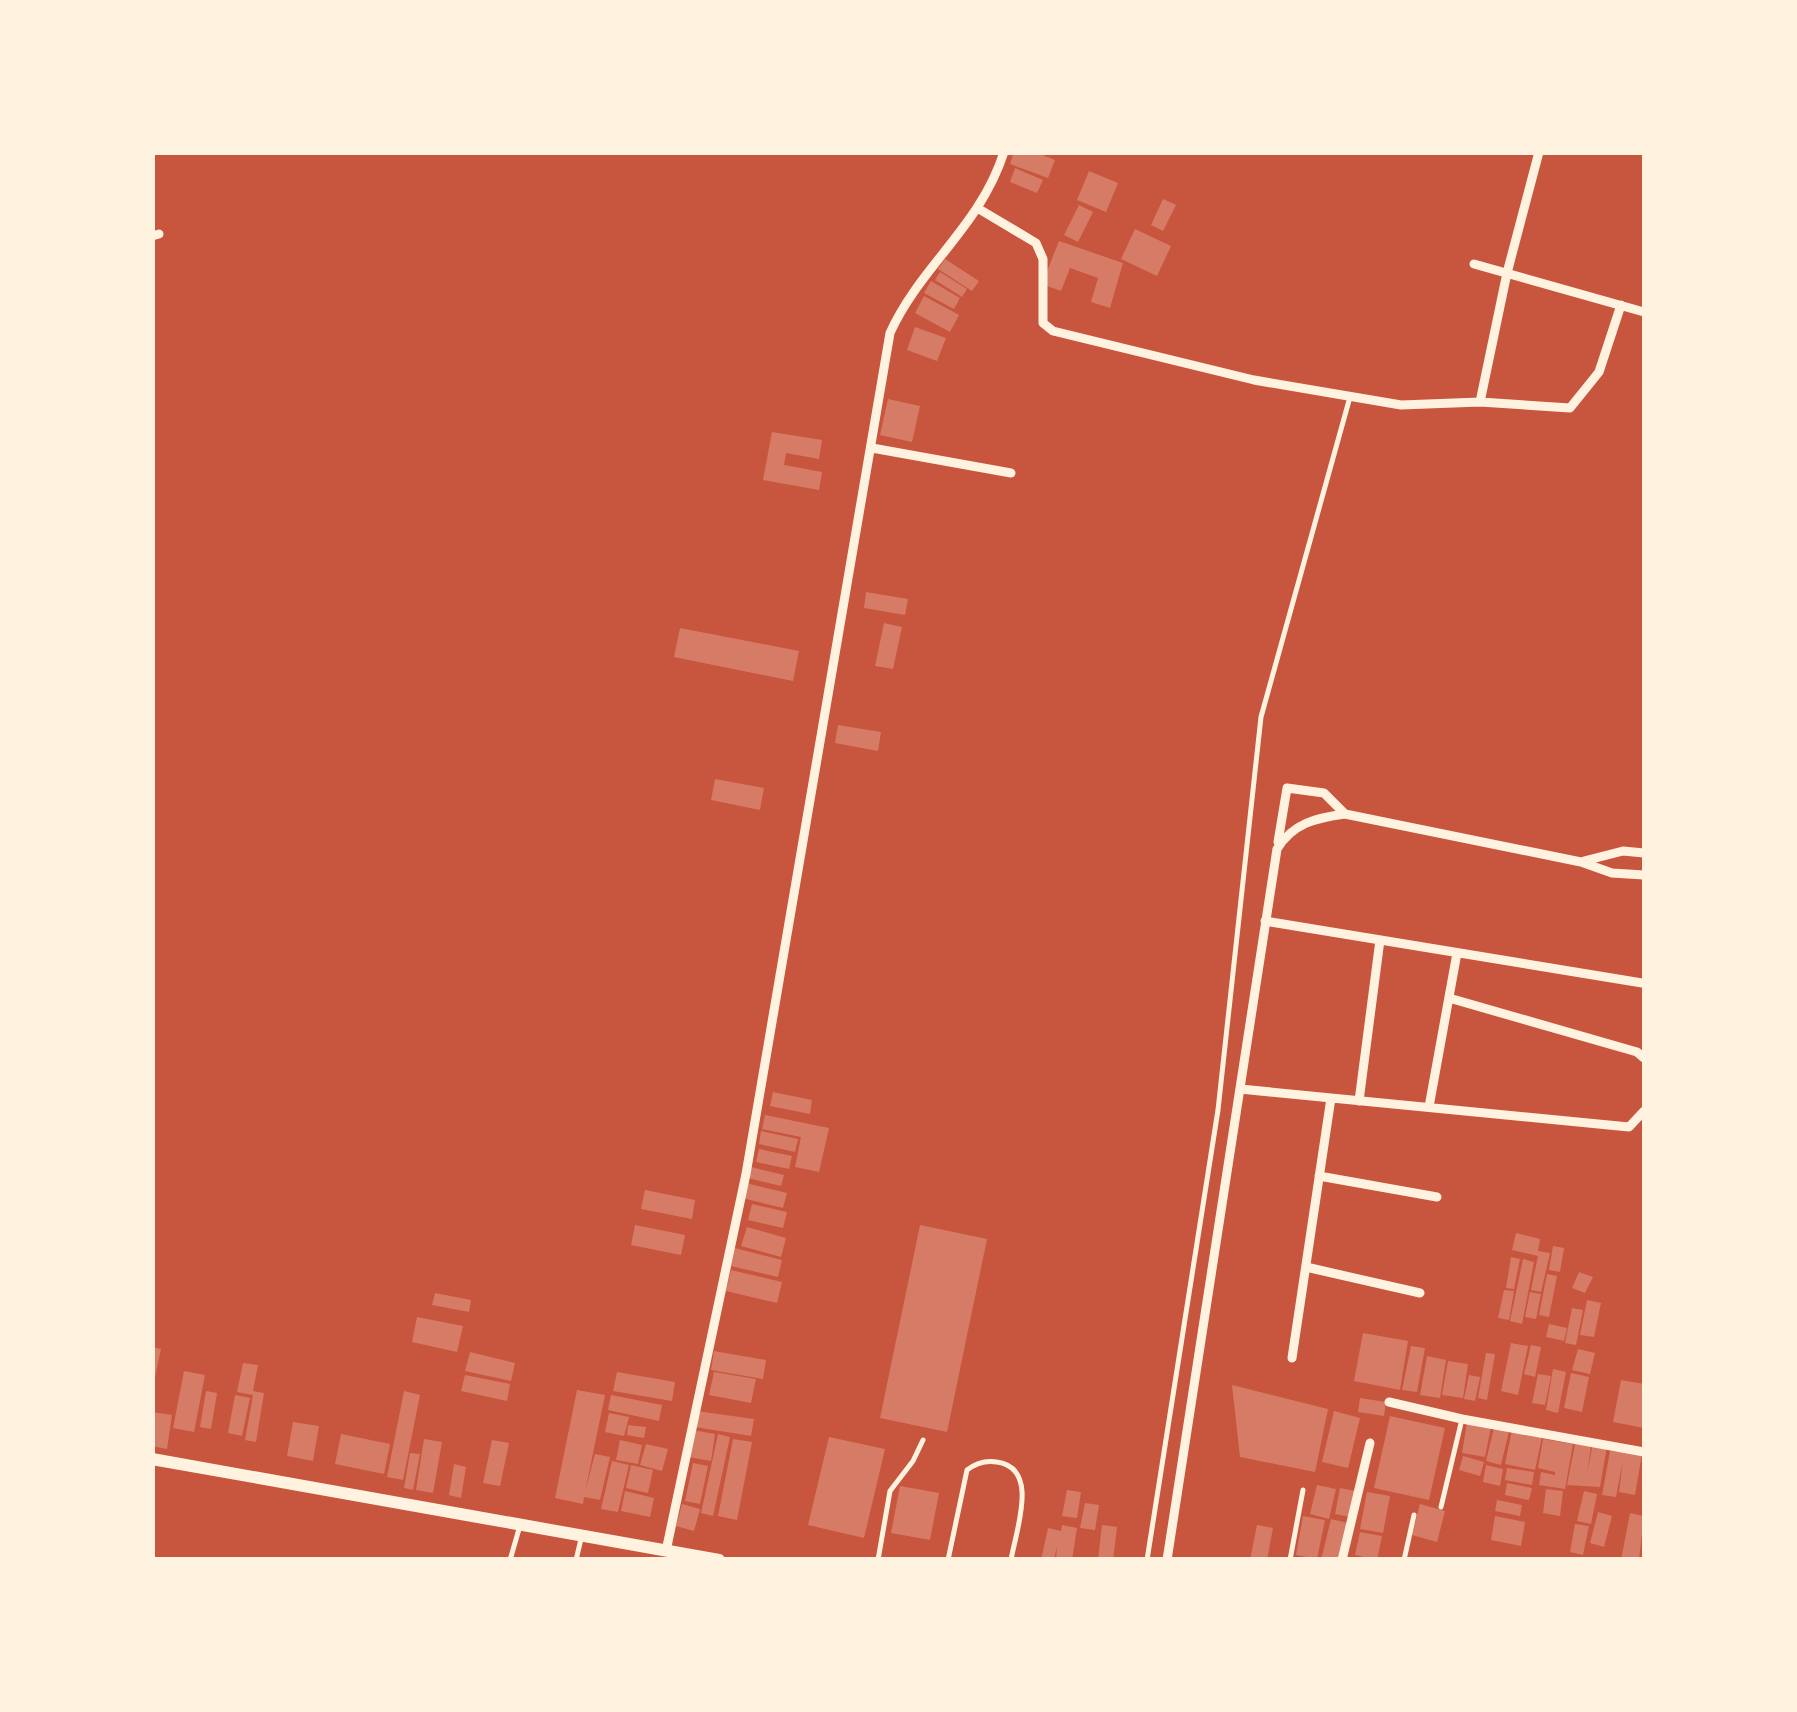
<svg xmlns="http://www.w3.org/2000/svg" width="1797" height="1712" font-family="'Playfair Display',serif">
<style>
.building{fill:#d67c66}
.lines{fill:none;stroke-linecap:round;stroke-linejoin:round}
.service{stroke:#fff3e0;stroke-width:5}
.minor{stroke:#fff3e0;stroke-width:9}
.secondary{stroke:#fff3e0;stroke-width:12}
</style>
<rect width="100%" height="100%" fill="#c8553d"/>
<path class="building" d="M1014,152H1035L1055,160L1048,178L1010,164Z
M1015,168L1043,180L1037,193L1010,182Z
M1089,171L1118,183L1106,212L1077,200Z
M1163,199L1176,205L1163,231L1151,225Z
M1079,205L1093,212L1078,242L1064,235Z
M1135,229L1171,246L1157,276L1121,259Z
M1059,241L1123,263L1110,308L1091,302L1098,278L1070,268L1061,291L1042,284Z
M945,259L979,281L972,291L938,269Z
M940,272L967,289L962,297L935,280Z
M931,281L960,298L954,309L924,293Z
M924,296L959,315L950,332L915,313Z
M915,327L946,338L937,361L907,350Z
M888,399L920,406L912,442L880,435Z
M772,432L822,440L819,459L786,453L784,465L822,472L819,490L763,480Z
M866,592L908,599L905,615L864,608Z
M884,623L902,627L893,669L875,666Z
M680,628L799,651L793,681L674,657Z
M838,725L881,732L878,751L835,743Z
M715,779L764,788L760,810L711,800Z
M773,1092L812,1100L810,1114L770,1106Z
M765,1115L829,1128L819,1172L795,1167L801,1137L762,1129Z
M761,1131L798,1139L795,1152L759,1144Z
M759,1149L792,1156L789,1169L756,1162Z
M751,1167L784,1175L781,1186L748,1178Z
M746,1183L787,1193L783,1208L742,1198Z
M645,1190L695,1200L692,1219L641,1209Z
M752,1204L787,1212L783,1228L748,1220Z
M635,1225L685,1235L681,1255L631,1245Z
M920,1225L987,1239L947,1432L880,1418Z
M747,1227L786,1238L781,1257L741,1246Z
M1516,1233L1540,1239L1538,1251L1550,1253L1541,1292L1531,1290L1538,1256L1512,1250Z
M1553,1246L1564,1248L1560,1272L1549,1270Z
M735,1248L782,1260L778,1277L731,1266Z
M1511,1257L1520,1259L1514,1289L1506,1288Z
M1523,1259L1534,1262L1522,1324L1510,1321Z
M731,1270L782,1282L777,1303L726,1291Z
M1579,1272L1593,1277L1585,1293L1572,1288Z
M1547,1274L1557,1276L1549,1317L1539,1315Z
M1504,1290L1514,1291L1509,1320L1498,1318Z
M1530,1292L1541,1294L1536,1319L1525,1317Z
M435,1293L471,1300L469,1312L432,1305Z
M1587,1300L1601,1303L1594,1337L1580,1335Z
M1572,1308L1583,1310L1576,1345L1565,1343Z
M417,1317L463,1326L457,1352L412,1342Z
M1549,1324L1567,1328L1564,1341L1546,1337Z
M1363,1333L1408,1341L1400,1390L1354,1381Z
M1511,1343L1528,1346L1518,1395L1501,1391Z
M1531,1345L1541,1347L1535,1377L1524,1374Z
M1411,1346L1425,1348L1417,1392L1402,1390Z
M152,1347L161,1349L154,1382H152Z
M1578,1349L1595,1353L1590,1374L1572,1370Z
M714,1351L766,1360L763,1379L711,1370Z
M470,1352L515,1363L511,1381L465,1371Z
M1486,1353L1495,1354L1487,1400L1478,1398Z
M1427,1356L1446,1360L1440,1398L1420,1395Z
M1448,1361L1468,1364L1463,1398L1442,1395Z
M243,1363L258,1365L253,1391L264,1393L256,1442L245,1440L253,1395L237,1392Z
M1553,1369L1566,1372L1558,1413L1546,1410Z
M184,1371L205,1375L194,1432L173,1428Z
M617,1372L675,1382L672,1401L613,1391Z
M714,1372L756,1379L751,1403L709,1395Z
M1571,1373L1589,1377L1582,1412L1564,1408Z
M1538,1374L1551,1376L1545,1405L1532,1403Z
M465,1375L510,1384L507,1401L461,1391Z
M1469,1375L1480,1377L1475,1401L1464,1399Z
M1621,1380L1644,1384V1428L1613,1422Z
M1232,1385L1328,1409L1315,1472L1240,1457Z
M577,1390L605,1395L585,1492L595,1454L610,1457L600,1500L584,1497L583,1504L555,1498Z
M206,1391L217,1393L211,1429L200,1427Z
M404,1391L420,1395L403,1480L387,1477Z
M235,1395L250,1398L242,1436L228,1433Z
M611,1395L662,1405L659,1421L608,1410Z
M1360,1398L1386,1402L1384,1416L1358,1412Z
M697,1411L754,1419L751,1436L695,1427Z
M1334,1411L1360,1418L1348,1468L1322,1462Z
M152,1412L172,1415L167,1449L152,1446Z
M609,1413L629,1417L624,1436L605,1432Z
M1390,1416L1445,1428L1429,1500L1374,1488Z
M293,1422L319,1426L313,1461L287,1456Z
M1467,1423L1491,1427L1485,1457L1462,1453Z
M628,1425L646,1427L644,1438L627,1435Z
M1494,1428L1509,1431L1501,1465L1486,1461Z
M693,1430L715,1434L711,1461L689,1457Z
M1512,1430L1542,1437L1535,1470L1505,1464Z
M341,1434L390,1444L384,1474L335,1464Z
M718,1434L730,1437L713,1516L701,1513Z
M829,1437L885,1449L864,1538L808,1525Z
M424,1439L442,1442L433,1493L416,1490Z
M733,1439L752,1442L737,1520L718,1516Z
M1543,1439L1573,1444L1565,1489L1539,1485L1541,1472L1555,1475V1472L1538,1468Z
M492,1440L509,1443L500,1486L483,1483Z
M620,1440L642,1445L638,1464L616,1460Z
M1593,1443L1607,1446L1600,1487L1567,1485L1575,1444L1591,1446L1587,1475Z
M646,1444L668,1449L662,1471L640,1465Z
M1610,1451L1642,1454L1635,1495L1619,1492L1623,1460L1616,1497L1602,1495Z
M410,1453L420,1454L413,1490L404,1488Z
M1463,1456L1484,1462L1480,1476L1459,1470Z
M612,1461L629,1465L618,1512L601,1509Z
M693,1463L708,1466L700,1504L685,1501Z
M454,1464L466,1467L461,1498L449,1495Z
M631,1465L653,1470L648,1493L626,1488Z
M1486,1465L1503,1469L1500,1486L1483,1482Z
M1507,1468L1534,1472L1532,1485L1505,1480Z
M1507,1483L1532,1488L1529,1500L1505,1495Z
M1317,1485L1336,1489L1329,1519L1310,1514Z
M900,1486L939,1493L930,1540L891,1533Z
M1340,1488L1355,1491L1350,1517L1335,1514Z
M1546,1489L1563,1491L1560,1516L1543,1513Z
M1067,1490L1081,1492L1077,1518L1062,1516Z
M625,1491L654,1498L650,1517L621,1511Z
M1584,1491L1597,1494L1591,1524L1577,1521Z
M1367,1492L1390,1496L1383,1533L1360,1529Z
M1497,1500L1522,1505L1520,1516L1495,1511Z
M1085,1503L1099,1505L1095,1530L1080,1528Z
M682,1504L700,1509L694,1531L676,1526Z
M1420,1504L1445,1511L1437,1542L1412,1535Z
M1598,1512L1612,1516L1604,1547L1590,1543Z
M1630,1513L1644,1516L1639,1560H1621Z
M1303,1516L1325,1520L1317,1559L1296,1555Z
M1495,1516L1525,1522L1521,1546L1491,1540Z
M1331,1519L1348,1523L1340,1560H1321Z
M1575,1524L1589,1526L1583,1555L1570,1552Z
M1062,1525L1077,1528L1072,1560H1056L1057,1546L1054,1560H1041L1048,1528L1061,1531Z
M1102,1525L1117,1527L1113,1560L1098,1559Z
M1257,1525L1273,1528L1267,1560H1250Z
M1360,1532L1382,1536L1377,1560L1355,1555Z"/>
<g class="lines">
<path class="service" d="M1441,1507L1462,1419
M510,1560L519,1529
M576,1560L581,1539
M878,1560L890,1491L913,1461L923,1440
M948,1560L967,1470C976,1463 985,1460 997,1462C1040,1468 1016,1530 1011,1560
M1147,1560L1218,1110L1261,717L1350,397
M1290,1560L1303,1490
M1404,1560L1414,1515"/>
<path class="minor" d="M979,209L1036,243L1043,259V323L1053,331L1254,380L1401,405L1480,402L1507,273L1539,152
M152,236L159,234
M1474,264L1644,312
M1480,402L1570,408L1599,372L1621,305
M872,448L1011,473
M1278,842L1287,788L1324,793L1345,814
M1584,861L1623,851L1644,853
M1265,921L1642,983
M1449,998L1637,1052L1644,1058
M1240,1089L1629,1127L1644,1111
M1359,1101L1380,940
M1429,1107L1457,953
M1319,1176L1437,1197
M1306,1267L1420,1293
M1292,1358L1331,1098
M1389,1402L1462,1419L1644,1452
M666,1551L746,1174L890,333C921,265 980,227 1004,152
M1167,1560L1277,849C1293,823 1316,818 1345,814L1581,862L1612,873L1644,875
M1342,1560L1370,1443"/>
<path class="secondary" d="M152,1459L719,1560"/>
</g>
<rect width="1797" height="1712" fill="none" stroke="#fff3e0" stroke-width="310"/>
</svg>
